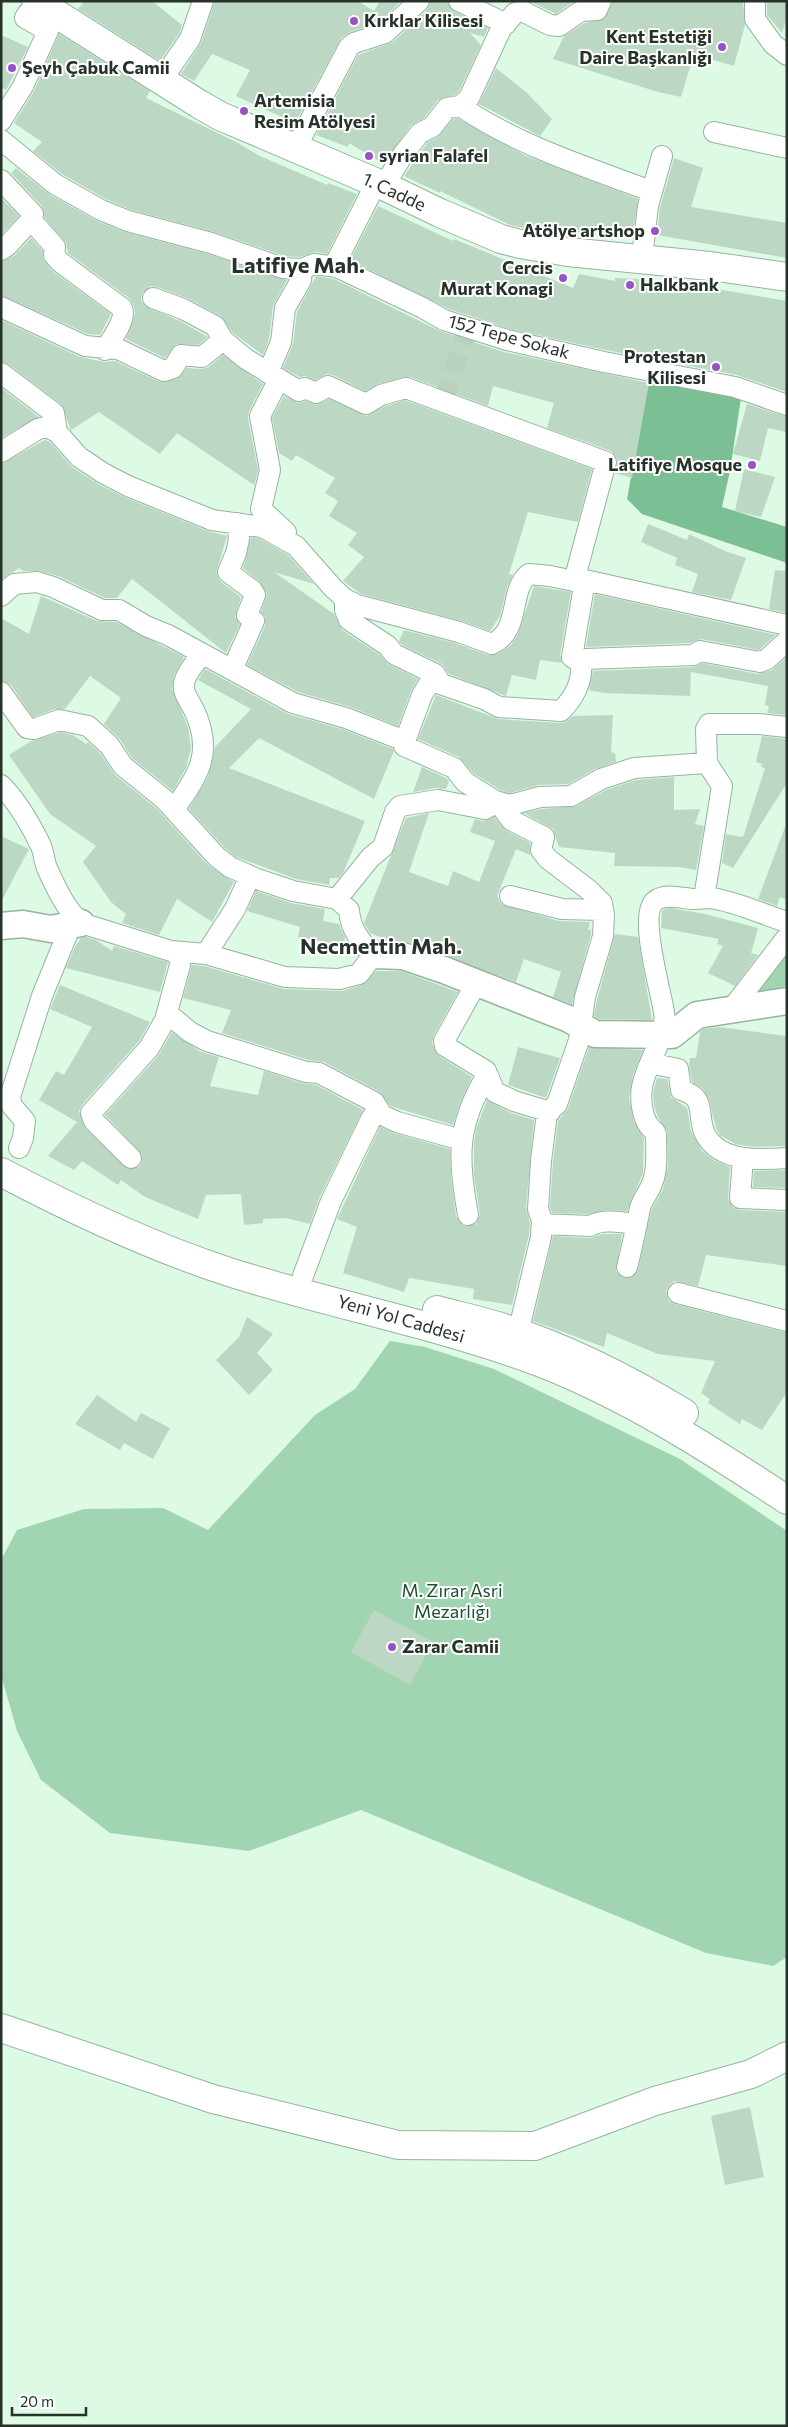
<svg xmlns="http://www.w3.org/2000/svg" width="788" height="2427" font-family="Commissioner,sans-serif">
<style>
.green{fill:#a1d5b2}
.forest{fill:#7dbf94}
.building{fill:#bcd8c4}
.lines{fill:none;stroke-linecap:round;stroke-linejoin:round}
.pedestrian-tunnel{stroke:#b9d2c0;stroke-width:20;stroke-dasharray:20 10;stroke-linecap:butt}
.pedestrian-casing{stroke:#97b3a0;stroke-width:22}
.minor-casing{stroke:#97b3a0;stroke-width:29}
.tertiary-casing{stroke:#97b3a0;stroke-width:30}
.secondary-casing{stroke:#97b3a0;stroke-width:30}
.pedestrian{stroke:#fff;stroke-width:20}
.minor{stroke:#fff;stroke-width:26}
.tertiary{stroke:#fff;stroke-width:28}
.secondary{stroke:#fff;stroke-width:28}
.poi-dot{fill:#9752c6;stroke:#fff;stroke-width:2}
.labels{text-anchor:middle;stroke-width:4;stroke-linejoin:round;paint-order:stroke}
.poi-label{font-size:18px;font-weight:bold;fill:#27322a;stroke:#fff;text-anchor:start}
.street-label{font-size:18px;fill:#27322a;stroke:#fff}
.park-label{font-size:18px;fill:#1d4f32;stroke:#fff}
.district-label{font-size:22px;font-weight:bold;fill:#27322a;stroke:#fff}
</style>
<rect width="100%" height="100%" fill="#ddfae5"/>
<path class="green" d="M787,947V985L753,1000L744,999Z
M390,1341L425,1347L494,1369L680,1459L787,1531V1957L773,1966L706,1953L361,1810L249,1851L110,1833L41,1780L17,1731L1,1675V1560L17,1530L84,1509L163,1508L208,1530L315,1415L355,1389Z"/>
<path class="forest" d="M649,380L741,398L730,471L722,507L787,527V563L642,514L627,499Z"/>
<path class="building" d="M84,1H152L182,25L179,34L160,61L78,9Z
M215,1H358L374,11L380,1H401L379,23L350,32L341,38L295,123L236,96L250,70L212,54L194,81L181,74L201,43Z
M431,1H447L453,11L488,28L484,37L470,33L481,45L459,91L455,95L438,100L424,118L411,125L384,164L349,143L348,147L316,135L358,55L393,42L427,10Z
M529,1H574L556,14Z
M613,1H743L745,25L734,66L694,54L681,97L658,92L553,59L564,36L585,23L604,19Z
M767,1H787V17L782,33L767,15Z
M59,34L150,91L146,98L238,143L260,156L327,185L328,183L357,194L327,254L315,252L300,257L285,256L214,232L132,210L106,199L62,174L33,151L42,142L14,123L34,91Z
M1,35L28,47L6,90L1,88Z
M496,68L526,92L552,119L540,136L479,104Z
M457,118L524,155L638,199L632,239L592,232H542L510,225L440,191V193L404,176L428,142L438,137L453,119Z
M674,158L703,168L691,207L787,223V258L657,235L660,208Z
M16,168L49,194L97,221L125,232L208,254L287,280L273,306L269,339L263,355L232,332L221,316L189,299L157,287L150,286L142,293L141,300L144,306L178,320L208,337L198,345L176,344L165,358L126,339L135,314L134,306L130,299L68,253L66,243L44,217L42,206L11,173Z
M1,198L19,216L1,235Z
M378,206L453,241L454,239L573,288L579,274L615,281V278L640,279L715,291L716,289L787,301V392L737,375L606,350L510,329L449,309L350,260Z
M31,238L43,251V259L51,270L111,314L100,335L88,334L1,295V262L14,256Z
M316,276L334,279L440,331L504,352L649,383L632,478L615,473L618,460L611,451L547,428L554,403L493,386L488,406L410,377L378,384L365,391L333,375L327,374L315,380L305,376L300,377L283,368L293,344L297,312Z
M1,320L80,357L104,362L115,361L160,382L177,379L187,368L201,369L209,367L223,355L263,384L249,411L248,418L258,470L254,485L177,433L160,454L99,412L71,430L61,404L8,364L1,361Z
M1,388L39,417L1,438Z
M284,396L298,403L305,401L316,405L329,399L366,416L386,406L405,400L592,469L578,522L528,512L509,574L513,575L507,587L500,616L490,631L462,621L361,594L343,581L364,557L348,545L357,533L329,516L338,501L325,493L335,478L296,455L292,461L279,453L272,418Z
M747,404L787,417V432L768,428L760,461L733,454Z
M45,440L50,442L72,467L98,484L124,497L208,531L227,536L216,573L221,582L241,597L235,617L240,624L226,653L132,579L117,598H105L58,576L40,571H23L19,568L1,580V464Z
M744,469L775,477L761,517L735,511Z
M648,524L687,540L689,534L725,551L746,558L731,600L692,592L698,574L675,565L677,558L641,542Z
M251,537L258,538L288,555L314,584L274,572L334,614L342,630L380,655L388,664L418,679L411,691L398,726L350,707L298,692L247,665L265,626V618L261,612L267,594L259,581L243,568Z
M775,570L787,571V613L769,609Z
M534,586L571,592L560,655L562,663L540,660L536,680L512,675L506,696L449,674L442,664L402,645L399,641L404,630L455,643L488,655L498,654L511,645L518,634Z
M595,594L776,635L759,650L701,639L690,643L586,647Z
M41,596L97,621L116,622L184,657L174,676L172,689L188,727L191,748L186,768L173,791L132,758L119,738L104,724L121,698L90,676L65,709H55L33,717L11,685L1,680V618L29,634Z
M787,657V715L767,713L769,706L765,705L768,686L691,672L690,696L604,693L589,690L593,671L693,667L702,663L758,674L772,670Z
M205,669L288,714L342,729L393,749L394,751L374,799L259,738L229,768L365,821L343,873L339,878H330L329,885L296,879L236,857L225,848L189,809L208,777L215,747L251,709L198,680Z
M436,695L498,719L560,723L566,722L573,716L613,715L611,752L615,753L616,762L595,769L568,784L539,785L510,793L500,790L473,773L459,757L418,739Z
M60,732L73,735L86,744L88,742L100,753L115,775L156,808L208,865L234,882L212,922L177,899L159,935L122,923L126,914L111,902L83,862L96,846L50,814L9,755L31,741Z
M762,736L787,739V783L733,868L722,863L726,834L743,837L765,768L761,767L762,764L756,762Z
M422,767L446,778L449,781L446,789L436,788L413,792Z
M674,777V810L700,809L695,824L704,826L696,870L680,867L614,866L615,853L559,847L553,829L524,813L542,809L576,806L606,790L636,780Z
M429,813L409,872L448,886L453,871L479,882L495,841L470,832L475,819L483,821L494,817L505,830L530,843V855L516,849L497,896L501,904L559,921L590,922L588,930H591V934L572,1004L553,997L561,972L524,959L516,982L408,942L388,940L370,933L364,923L406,818Z
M785,827L787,828V900L780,897L777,906L758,899Z
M1,836L29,849L1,902Z
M256,891L291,903L325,909L323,921L339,924L345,937L344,946L298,937L300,927L247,911Z
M671,908L705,914L758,928L751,953L758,955L735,986L708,973L723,946L717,944L719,939L661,928L662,912L664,909Z
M615,934L638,937L652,1020L599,1019L594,1016L597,1000Z
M86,937L96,940L112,951L114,946L168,962L160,992L66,968L76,945L81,938Z
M192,965L204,966L284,989L342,991L362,985L376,971H401L458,992L434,1035L432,1043L439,1056L472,1077L459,1106L453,1125L390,1106L380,1092L324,1062L308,1060L222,1033L231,1010L183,998Z
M60,985L150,1022L139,1041L82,1105L79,1111L86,1129L127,1169L139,1167L142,1162V1154L105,1115L158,1056L172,1032L201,1052L219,1057L210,1086L258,1095L264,1071L302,1083L316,1085L363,1110L320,1196L310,1224L286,1218L263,1219V1223L244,1225L241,1194L206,1195L198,1219L145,1197L121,1180L118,1185L82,1161L74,1170L48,1156L77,1122L39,1100L56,1071L64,1075L92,1027L50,1009Z
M720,1027L787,1036V1146L754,1147L735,1144L720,1135L716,1128L709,1099L702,1088L692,1082L689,1066L690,1058H696L700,1032L703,1029Z
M518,1047L560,1058L546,1098L508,1085Z
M589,1047L643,1050L633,1075L629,1098L634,1122L644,1138L643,1173L627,1211L606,1210L588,1214L552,1213L550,1207L553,1162L558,1121L568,1108Z
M657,1078L667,1079L671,1097L687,1108L691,1131L702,1151L715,1161L730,1167L728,1198L733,1208L740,1210L787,1212V1266L706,1255L698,1286L675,1281L670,1284L666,1291L669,1301L675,1304L787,1333V1392L762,1430L742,1419L740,1424L708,1403L710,1399L701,1393L715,1361L658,1354L607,1333L604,1347L533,1321L553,1236L590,1238L603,1234H622L616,1271L624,1278H630L638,1270L651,1211L663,1189L668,1165L667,1131L658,1117L654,1106L653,1093Z
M487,1100L509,1112L534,1120L526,1208L530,1222L529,1235L512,1305L473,1299L474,1289L409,1278L404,1292L343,1273L357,1227L337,1219L380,1127L394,1133L450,1149L451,1177L456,1217L464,1226L476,1224L480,1214L474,1175V1144L476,1129Z
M787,1170V1188L753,1187L754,1171Z
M247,1317L273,1334L257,1353L273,1370L249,1395L216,1360L239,1337Z
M97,1395L136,1422L141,1413L170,1428L153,1459L124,1443L120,1450L75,1424Z
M374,1610L433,1642L410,1685L351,1652Z
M750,2107L764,2177L725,2185L711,2116Z"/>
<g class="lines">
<path class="pedestrian-tunnel" d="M443,401L468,328"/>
<defs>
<path id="pedestrian" d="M459,1L506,24
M755,1V19L773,44L787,55
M161,81L190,39L203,1
M460,106C517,145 586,167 651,191
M1,121L23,86L48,31L25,18L28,13
M714,132L787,148
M1,140L55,184L101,210L128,221L211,243L283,268L302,269L314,264L337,267L423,308L444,320L507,340L604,362L735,387L787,405
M295,149L349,47L354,43L385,33L419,1
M1,180L33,214L31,220L55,247L54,255L60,262L122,308C127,320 111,339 105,350
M384,186L404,153L420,133L432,127L447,108L460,106L469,98L501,29L515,13L522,11L550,25L559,26L581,11L597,10L601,1
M1,250L7,246L31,220
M642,258L648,206L662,156
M334,266L371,193
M153,298L183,309L215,326L223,340L246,359L299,391L305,388L316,393L328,386L366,404L381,395L406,388L606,462L574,581
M1,307L85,346L118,349L164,371L173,368L181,355L202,357L223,340
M1,373L54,413L57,432
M268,373L281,342L285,308L301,280L302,269
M279,379L260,416L270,470L261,509L286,532
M1,452L38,429L46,427L57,432L79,457L103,473L128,486L212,520L262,527L296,546L333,588L345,599L357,605L459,632L492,644C522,630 508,590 529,574L550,576L574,581L577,579L585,580L787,625
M1,596L14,584L37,582L53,587L102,610H119L146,626L168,635L293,703L346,718L405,741L404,746L454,768L465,782L495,801L510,805L540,797L571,796L601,779L634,768L707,763
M345,599V610L349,620L388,646L394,654L435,674L441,684L484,699L499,707L561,711C574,698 583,681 581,663L572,657L585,580
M581,663L586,659L693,655L700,651L760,662L767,659L787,641
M232,670L254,621L247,615L255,595L252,590L228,572L236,553L239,539L237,523
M1,692L27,728L34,729L59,720L88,726L109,745L123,766L164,799L217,857L230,867L257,879L293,891L337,899L349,910C350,928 360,941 373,955L359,974L339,979L285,977L206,954L171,951L81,923C65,908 56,888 47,868C44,861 44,853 41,846C31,825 18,802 1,785
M405,741L422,695L435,674
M174,809C200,774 214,750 193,708C190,702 182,692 184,684C185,674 196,662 202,654
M510,896L562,909L603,910
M704,898L722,786L707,763L706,729L709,724H759L787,727
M337,899L370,858L383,847L395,812L400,806L438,800L485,809L498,802L511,820L544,837L541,850L548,859L589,890L602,903L604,915L603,936L585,997L579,1040L557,1104L547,1113L541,1161L538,1209L542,1220L541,1237L518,1333
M206,954L235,909L250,876
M477,982L444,1041L445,1046L486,1071L495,1092L514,1101L550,1112
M730,1011L787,937
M167,1013L190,1032L207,1041L306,1072L319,1073L374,1102L382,1115L397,1122L462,1140
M652,1058L659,1065L678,1069L681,1090C708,1098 696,1115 705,1134C720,1163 761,1160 787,1158
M19,1148L23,1138L25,1121L12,1106L10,1097L42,996L71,925
M131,1158L94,1121L91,1113L149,1048L165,1020L180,965L179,952
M743,1158L740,1198L787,1200
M468,1215C458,1157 456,1126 487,1075
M542,1224L590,1226C604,1218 622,1223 637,1224
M627,1267C632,1248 636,1228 640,1208C643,1198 650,1191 653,1181C658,1167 656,1150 656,1136C656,1130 653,1131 650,1127C642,1118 640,1099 642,1087C646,1062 668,1037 664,1012C661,991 638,915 655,901C665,893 681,898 692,899C698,899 705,898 711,898C738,902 761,914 787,922
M303,1276L331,1201L371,1119L378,1109
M678,1293L787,1321"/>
<path id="minor" d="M1,926L23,924L51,929L81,923
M373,955L403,956L444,970L569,1019L595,1034L672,1035L697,1015L787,1001"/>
<path id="tertiary" d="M1,2028L213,2099L398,2145L535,2146L655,2101L751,2074L787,2056"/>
<path id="secondary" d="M36,1L199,104L220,116L384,186L440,213L501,239L520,244L568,252L710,266L787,277
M1,1172C75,1211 149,1246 229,1272C332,1305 438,1324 539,1362C627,1396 708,1448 787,1500
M437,1310C459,1316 482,1321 504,1328C567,1348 628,1379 684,1413"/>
</defs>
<use href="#pedestrian" class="pedestrian-casing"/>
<use href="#minor" class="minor-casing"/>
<use href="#tertiary" class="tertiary-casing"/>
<use href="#secondary" class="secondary-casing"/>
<use href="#pedestrian" class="pedestrian"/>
<use href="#minor" class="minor"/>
<use href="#tertiary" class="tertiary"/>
<use href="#secondary" class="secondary"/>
</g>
<g class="poi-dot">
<circle cx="354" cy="21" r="5"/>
<circle cx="722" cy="47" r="5"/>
<circle cx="12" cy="68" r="5"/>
<circle cx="244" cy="111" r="5"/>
<circle cx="369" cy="156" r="5"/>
<circle cx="655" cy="231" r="5"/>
<circle cx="563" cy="278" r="5"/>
<circle cx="630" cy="285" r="5"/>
<circle cx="716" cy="367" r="5"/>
<circle cx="752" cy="465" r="5"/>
<circle cx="392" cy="1647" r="5"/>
</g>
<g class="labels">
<g class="poi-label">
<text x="364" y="27">Kırklar Kilisesi</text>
<text x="712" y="43" text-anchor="end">Kent Estetiği<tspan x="712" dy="21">Daire Başkanlığı</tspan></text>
<text x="22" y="74">Şeyh Çabuk Camii</text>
<text x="254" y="107">Artemisia<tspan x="254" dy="21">Resim Atölyesi</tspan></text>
<text x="379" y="162">syrian Falafel</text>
<text x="645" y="237" text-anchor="end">Atölye artshop</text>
<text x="553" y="274" text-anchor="end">Cercis<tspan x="553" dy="21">Murat Konagi</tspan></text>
<text x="640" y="291">Halkbank</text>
<text x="706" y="363" text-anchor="end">Protestan<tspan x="706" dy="21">Kilisesi</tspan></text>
<text x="742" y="471" text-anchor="end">Latifiye Mosque</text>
<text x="402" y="1653">Zarar Camii</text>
</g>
<g class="street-label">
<text transform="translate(394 192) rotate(25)" y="6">1. Cadde</text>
<text transform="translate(509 337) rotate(15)" y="6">152 Tepe Sokak</text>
<text transform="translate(401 1319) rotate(16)" y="6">Yeni Yol Caddesi</text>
</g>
<g class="park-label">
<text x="452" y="1597">M. Zırar Asri<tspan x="452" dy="21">Mezarlığı</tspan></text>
</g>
<g class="district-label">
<text x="298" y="273">Latifiye Mah.</text>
<text x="381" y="954">Necmettin Mah.</text>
</g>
</g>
<rect width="788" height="2427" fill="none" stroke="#27322a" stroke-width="5"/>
<path d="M12 2407v8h74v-8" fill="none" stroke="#27322a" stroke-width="2.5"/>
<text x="20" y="2407" font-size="15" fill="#27322a" stroke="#ffffff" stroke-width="4" paint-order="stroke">20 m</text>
</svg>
